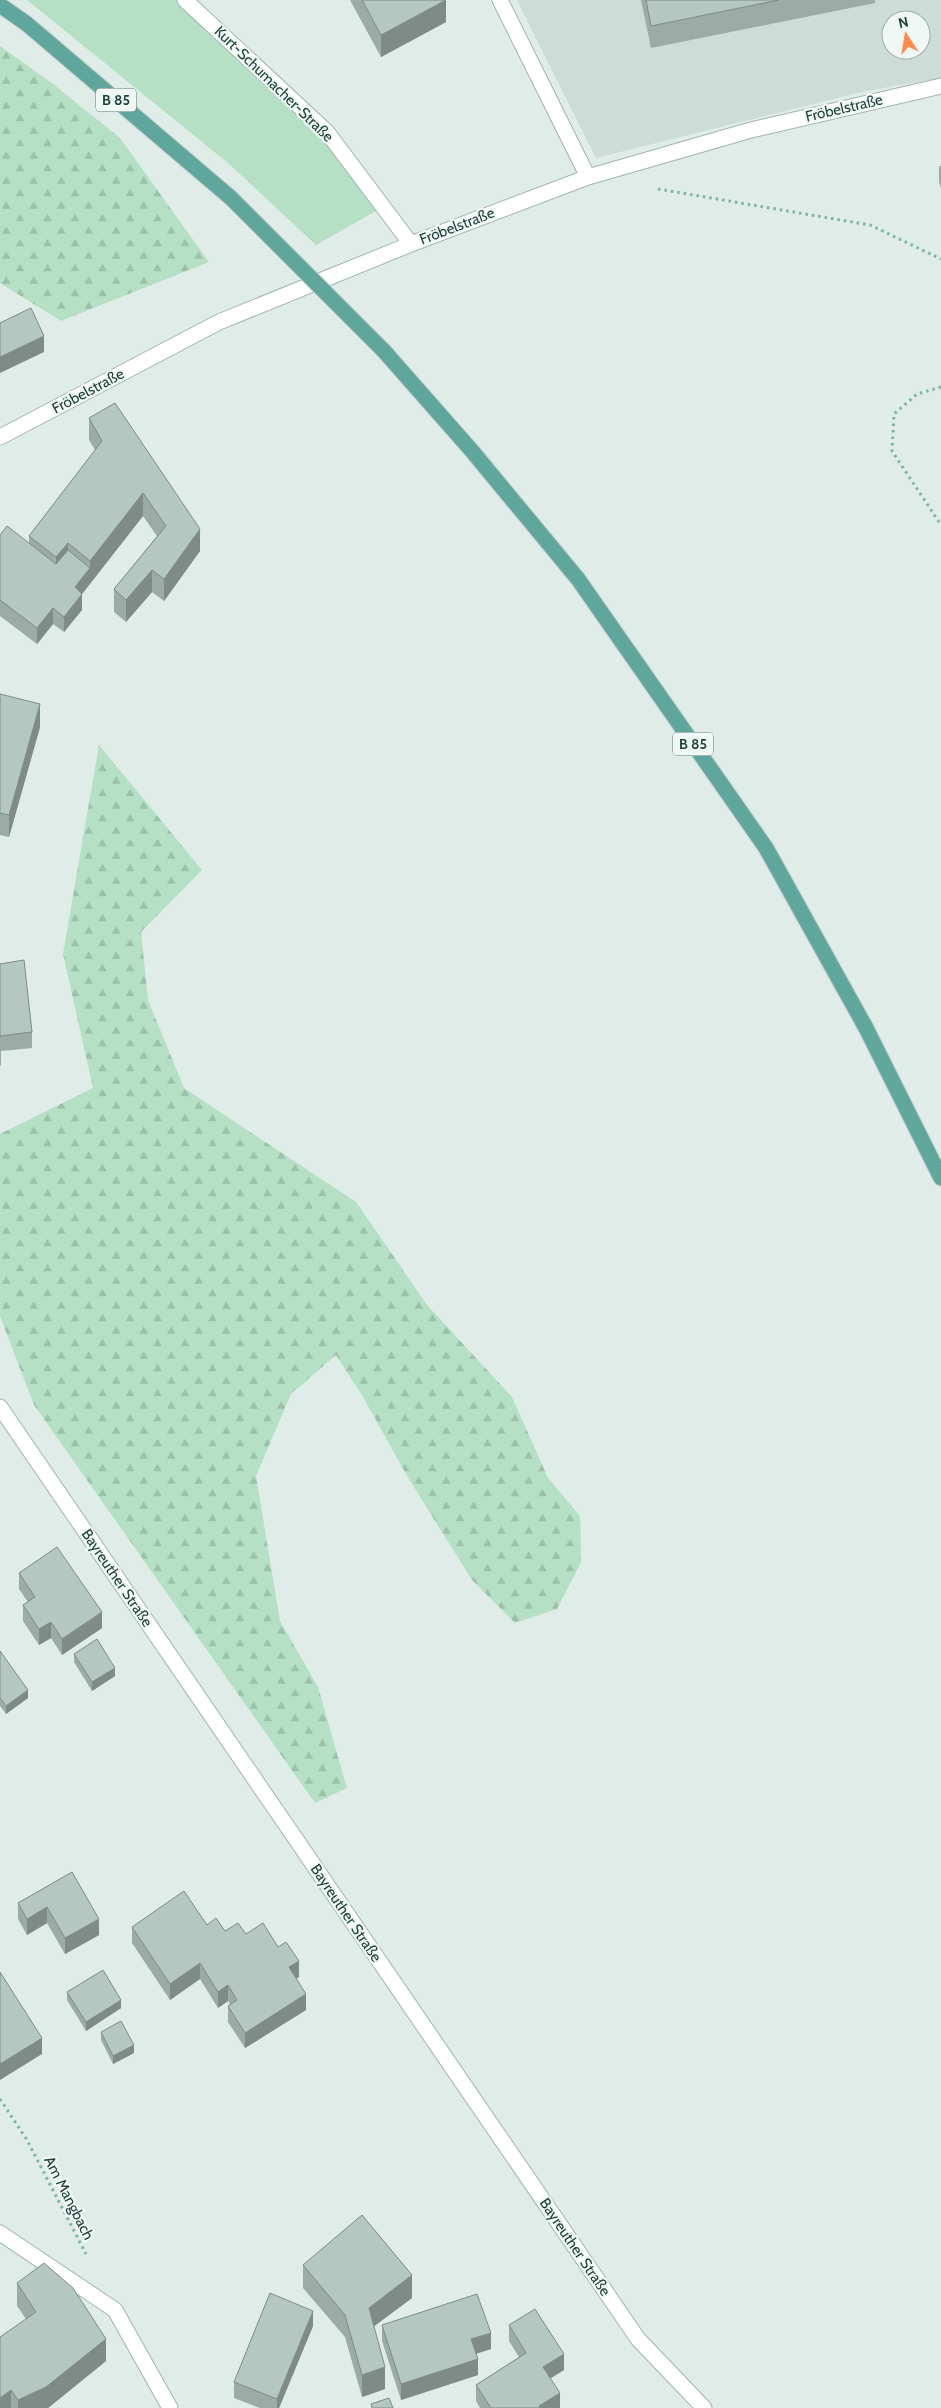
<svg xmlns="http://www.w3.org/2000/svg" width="941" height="2408" font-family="Cabin,sans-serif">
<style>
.built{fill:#cddcd7;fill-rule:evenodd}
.green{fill:#b5e0c6}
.forest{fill:url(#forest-firs)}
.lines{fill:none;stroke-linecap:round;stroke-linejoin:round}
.minor-casing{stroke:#a1b4b0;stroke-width:17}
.primary-casing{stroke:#c0c9c8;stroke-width:17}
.path{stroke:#7cb3a8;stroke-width:3;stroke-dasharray:2.5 4;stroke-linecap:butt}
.minor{stroke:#fff;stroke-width:15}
.primary{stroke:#5fa79c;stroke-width:15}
.primary-bridge-casing{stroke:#c0c9c8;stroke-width:17;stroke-linecap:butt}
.primary-bridge{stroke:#5fa79c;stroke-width:15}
.wall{fill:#9baba6}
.shaded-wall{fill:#7e8b87}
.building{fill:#b4c7c1;stroke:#7e8b87}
.labels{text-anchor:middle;stroke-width:4.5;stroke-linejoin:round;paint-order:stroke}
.shield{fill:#f0f8f5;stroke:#5d7671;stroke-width:1}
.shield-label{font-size:14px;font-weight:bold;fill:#1e3e39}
.street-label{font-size:15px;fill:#1e3e39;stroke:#f0f8f5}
</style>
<defs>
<pattern id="forest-firs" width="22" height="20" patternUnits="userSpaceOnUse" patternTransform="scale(1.25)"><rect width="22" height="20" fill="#b5e0c6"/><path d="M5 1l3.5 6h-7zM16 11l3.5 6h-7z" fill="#9bc1ab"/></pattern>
</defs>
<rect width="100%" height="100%" fill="#dfece8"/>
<path class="built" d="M517,0H941V78L866,91L596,158ZM891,20H921V50H891Z"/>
<path class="green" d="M27,0H185L327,132L383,207L316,245L228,163Z"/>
<path class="forest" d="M0,46L53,84L120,138L209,262L61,321L0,283Z
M99,745L202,870L141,932L148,1000L184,1088L356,1202L427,1305L512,1397L548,1478L580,1516L581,1562L557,1609L515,1623L472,1580L407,1476L363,1397L336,1355L291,1394L256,1476L280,1621L318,1687L347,1788L315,1803L34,1405L0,1316V1134L93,1088L63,954Z"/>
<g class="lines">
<defs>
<path id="minor" d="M185,0L327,132L411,244
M500,0L588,177
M0,437L219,322L411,244L588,177L751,130L941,86
M0,1407L638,2339L704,2408
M0,2233L115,2310L170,2408"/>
<path id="primary" d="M0,5L27,24L231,198
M384,351L472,451L578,579L766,848L866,1028L941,1178"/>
</defs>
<use href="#minor" class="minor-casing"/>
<use href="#primary" class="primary-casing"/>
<path class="path" d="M658,189L870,225L941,259
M941,387L917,394L894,414L892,451L941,525
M0,2099L27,2140L86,2254"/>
<use href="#minor" class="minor"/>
<use href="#primary" class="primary"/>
<defs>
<path id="primary-bridge" d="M231,198L384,351"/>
</defs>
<use href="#primary-bridge" class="primary-bridge-casing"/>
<use href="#primary-bridge" class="primary-bridge"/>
</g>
<path class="wall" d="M350,0H446V22L381,57Z
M641,0H875V3L651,48Z
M939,166H941V189L939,182Z
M89,418L200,551L164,601L152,592L126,622L114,612V589L157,536L143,516L82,594V610L64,632L53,624L37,644L0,616V535L29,543V536L95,450L89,440Z
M0,694L40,727L9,837L0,835Z
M0,964L32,1032V1048L1,1051V1065L0,1066Z
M19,1573L102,1628L62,1655L51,1638L39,1645L23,1621V1605L28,1602L19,1589Z
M0,1651L28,1698L6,1714L0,1706Z
M74,1654L115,1676L92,1691L74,1662Z
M72,1872L99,1935L65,1954L47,1923L27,1935L18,1919V1903Z
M207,1925L225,1931L246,1934L278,1947L299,1977L296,1979L306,2010L245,2048L228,2022V2006L230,2004L228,2001L218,2008L200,1979L170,2000L132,1943V1927Z
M67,1992L121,2008L86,2031L67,2000Z
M101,2032L134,2053L113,2064L101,2040Z
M303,2265L412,2298L374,2326L385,2389L362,2397L345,2337L303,2288Z
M17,2283L106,2361L48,2408H0L26,2319L17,2306Z
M382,2325L491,2349L476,2354L478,2375L401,2400L382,2341Z
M509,2325L564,2370L550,2378L560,2408H480L476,2401V2385L519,2357L509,2341Z
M313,2326L279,2408H260L234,2398V2382Z"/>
<path class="shaded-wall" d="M446,0V22L381,57V35Z
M44,336V352L0,373V357Z
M143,493V516L75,603V587L90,568V561Z
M200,529V551L164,601V579Z
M68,543V566L56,580V557Z
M152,570V592L126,622V600Z
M82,594V610L64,632V617Z
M53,608V624L37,644V628Z
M40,704V727L9,837V815Z
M102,1612V1628L62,1655V1639Z
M51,1622V1638L39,1645V1629Z
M115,1668V1676L92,1691V1682Z
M28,1690V1698L6,1714V1706Z
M47,1907V1923L27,1935V1919Z
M99,1919V1935L65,1954V1938Z
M299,1961V1977L289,1983V1967Z
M200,1963V1979L170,2000V1984Z
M228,1985V2001L218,2008V1992Z
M306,1994V2010L245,2048V2033Z
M121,2000V2008L86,2031V2022Z
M42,2038V2054L0,2080V2064Z
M134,2045V2053L113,2064V2056Z
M412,2275V2298L369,2330V2308Z
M313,2311V2326L279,2408H277V2399Z
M491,2333V2349L471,2355V2339Z
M106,2339V2361L48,2408H18V2400Z
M564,2354V2370L543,2383V2367Z
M478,2359V2375L401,2400V2384Z
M385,2367V2389L362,2397V2375Z
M11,2390V2408H0V2398Z
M560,2393V2408H539V2406Z"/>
<path class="building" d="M362,0H446L381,35Z
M646,0H779L651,26Z
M31,308L44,336L0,357V323Z
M115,403L200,529L164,579L152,570L126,600L114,589L166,526L143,493L90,561L68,543L56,557L29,536L102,441L89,418Z
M7,526L56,564L68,550L90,568L75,587L82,594L64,617L53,608L37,628L0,600V535Z
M0,694L40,704L9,815L0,813Z
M24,960L32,1032L0,1036V964Z
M57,1547L102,1612L62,1639L51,1622L39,1629L23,1605L35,1597L19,1573Z
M97,1639L115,1668L92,1682L74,1654Z
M0,1651L28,1690L6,1706L0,1698Z
M72,1872L99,1919L65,1938L47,1907L27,1919L18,1903Z
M184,1891L207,1925L216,1918L225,1931L238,1923L246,1934L263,1923L278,1947L286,1942L299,1961L289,1967L306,1994L245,2033L228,2006L237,2000L228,1985L218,1992L200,1963L170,1984L132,1927Z
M103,1970L121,2000L86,2022L67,1992Z
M0,1972L42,2038L0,2064Z
M121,2021L134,2045L113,2056L101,2032Z
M362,2215L412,2275L369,2308L385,2367L362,2375L345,2315L303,2265Z
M44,2263L73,2288L106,2339L46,2387L18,2400L11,2390L0,2398V2337L36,2312L17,2283Z
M270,2293L313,2311L277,2399L234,2382Z
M477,2294L491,2333L471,2339L478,2359L401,2384L382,2325Z
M535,2309L564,2354L543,2367L560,2393L539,2406L540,2408H491L476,2385L526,2353L509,2325Z
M389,2398L393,2408H372L371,2404Z"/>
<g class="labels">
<g class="shield">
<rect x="96" y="88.5" width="40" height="23" rx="4"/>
<rect x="673" y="732.5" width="40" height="23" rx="4"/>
</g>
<g class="shield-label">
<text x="116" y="105">B 85</text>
<text x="693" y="749">B 85</text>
</g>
<g class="street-label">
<text transform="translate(274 84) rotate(44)" y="5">Kurt-Schumacher-Straße</text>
<text transform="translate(844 108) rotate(-13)" y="5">Fröbelstraße</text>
<text transform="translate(457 226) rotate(-21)" y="5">Fröbelstraße</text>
<text transform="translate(88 391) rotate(-28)" y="5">Fröbelstraße</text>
<text transform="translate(117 1578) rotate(56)" y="5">Bayreuther Straße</text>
<text transform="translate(346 1913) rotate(56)" y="5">Bayreuther Straße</text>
<text transform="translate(69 2198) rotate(63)" y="5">Am Mangbach</text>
<text transform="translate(575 2247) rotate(56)" y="5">Bayreuther Straße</text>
</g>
</g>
<g transform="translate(906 35) rotate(348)"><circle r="24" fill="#f0f8f5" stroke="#9caeaa"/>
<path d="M0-4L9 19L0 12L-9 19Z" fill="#ff8b4a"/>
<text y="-8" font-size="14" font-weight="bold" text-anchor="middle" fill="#1e3e39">N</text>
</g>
</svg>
